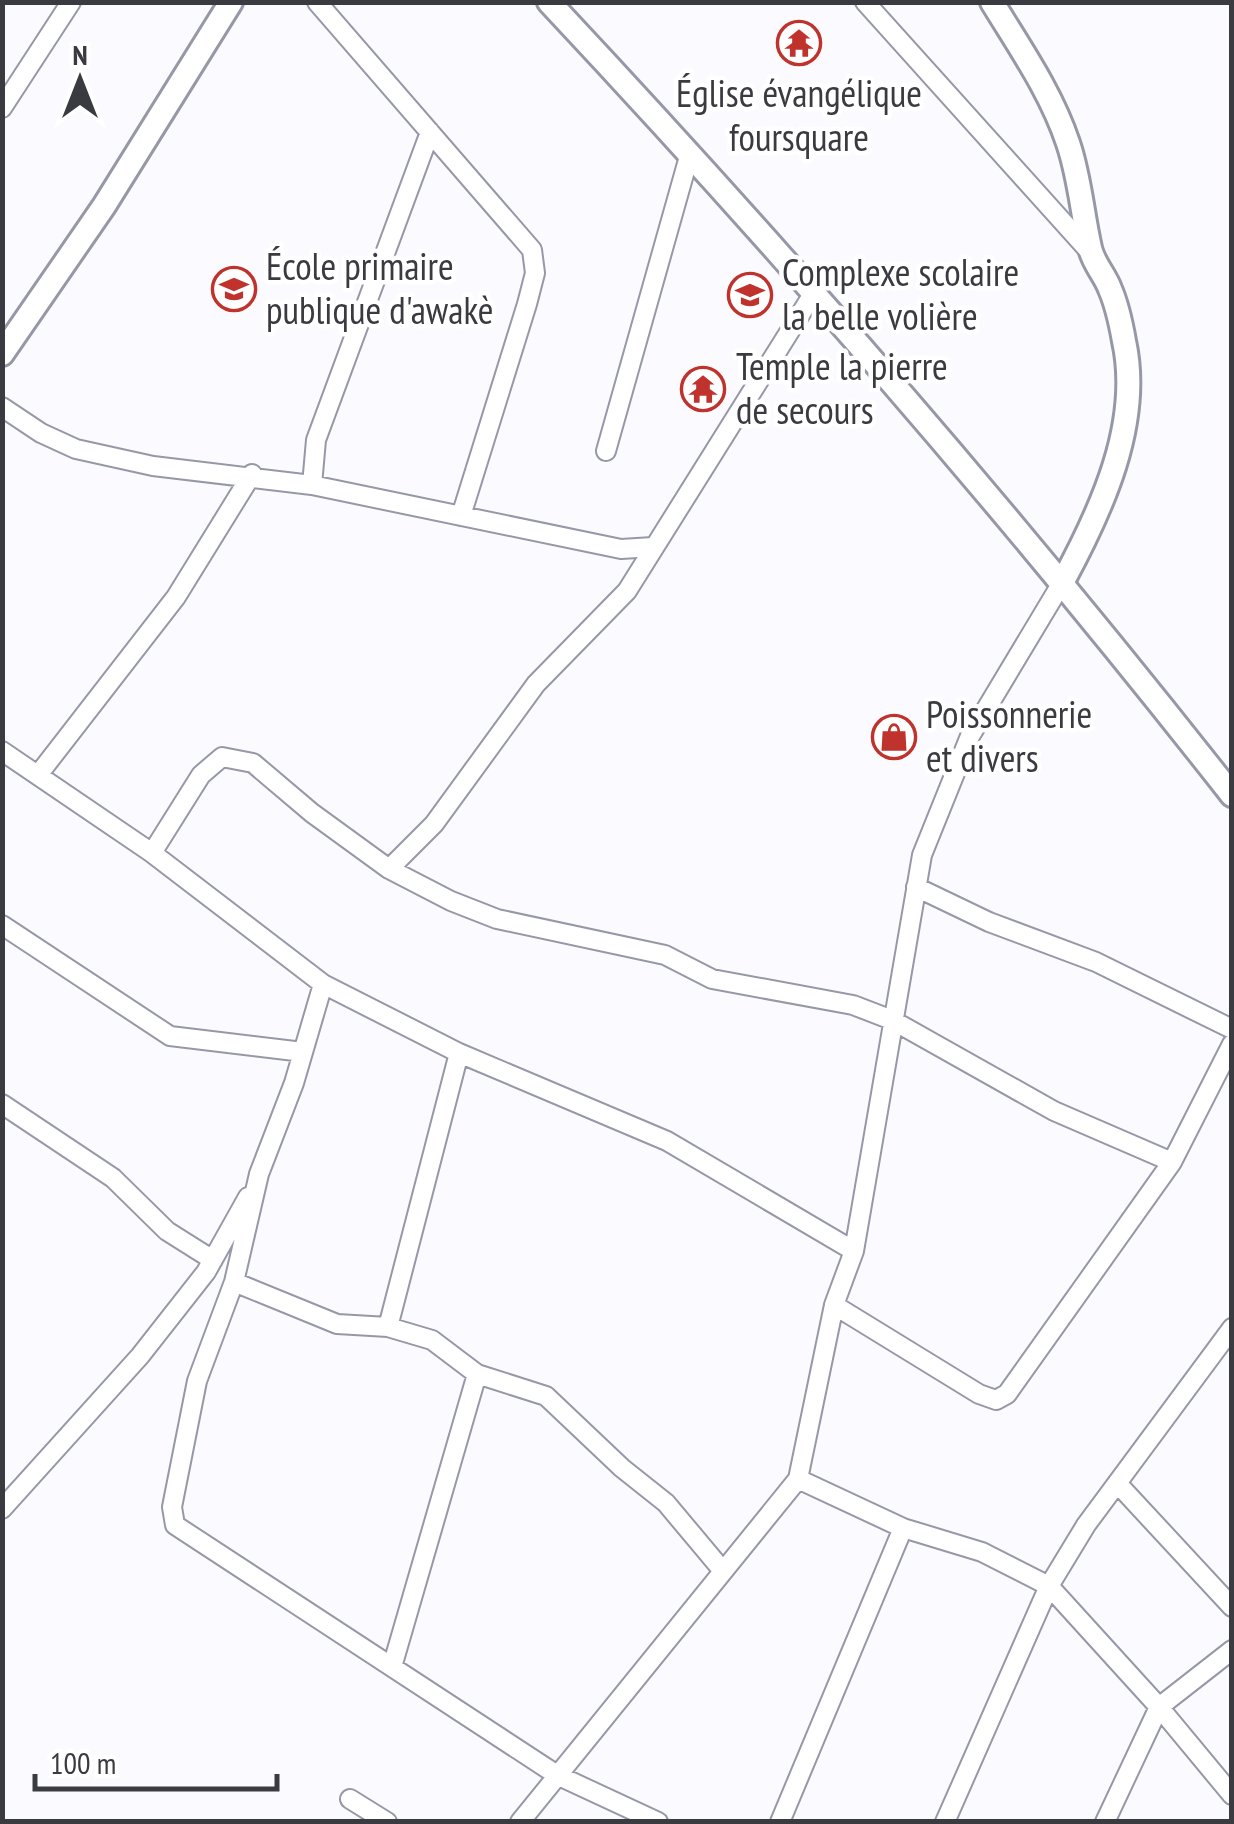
<svg xmlns="http://www.w3.org/2000/svg" width="1234" height="1824" font-family="'PT Sans Narrow',sans-serif">
<style>
.lines{fill:none;stroke-linecap:round;stroke-linejoin:round}
.minor-casing{stroke:#9698a8;stroke-width:22}
.tertiary-casing{stroke:#9698a8;stroke-width:28}
.minor{stroke:#fff;stroke-width:18}
.tertiary{stroke:#fff;stroke-width:22}
.labels{text-anchor:middle;stroke-width:9;stroke-linejoin:round;paint-order:stroke}
.poi-label{font-size:38px;fill:#3a3a41;stroke:#fff;text-anchor:start}
</style>
<rect width="100%" height="100%" fill="#fbfbff"/>
<g class="lines">
<defs>
<path id="minor" d="M317,2L532,250L535,273L527,304L461,516
M865,2L1090,252
M2,108L71,2
M2,407L41,433L76,449L153,466L312,485L621,549L653,547
M606,451L690,153
M312,485L316,440L430,132
M2,751L152,853L323,984L459,1053L667,1141L854,1251
M38,775L176,597L252,474
M152,853L201,775L222,757L253,763L312,813L389,869L451,901L497,919L665,955L712,979L853,1005L892,1020L1054,1111L1172,1162
M389,869L434,824L536,684L627,591L813,294
M916,887L989,922L1096,962L1232,1029
M2,925L170,1036L303,1052
M323,984L294,1083L259,1174L234,1282L197,1381L172,1507L175,1525L557,1775L658,1822
M2,1104L113,1178L167,1231L213,1260
M234,1282L337,1324L388,1327L432,1340L477,1374L546,1396L622,1468L666,1503L723,1571
M834,1305L979,1394L996,1400L1007,1394L1172,1162L1232,1044
M388,1327L459,1053
M798,1479L903,1528L982,1552L1049,1586L1159,1707L1232,1795
M1117,1483L1232,1607
M2,1509L140,1356L206,1272L248,1197
M392,1667L477,1374
M350,1799L387,1822
M520,1822L798,1479L834,1305L854,1251L922,855L970,736L1063,581
M780,1822L903,1528
M945,1822L1049,1586L1086,1525L1232,1328
M1105,1822L1159,1707L1232,1650"/>
<path id="tertiary" d="M549,2C788,257 1016,520 1232,795
M992,2C1020,48 1051,92 1068,143C1080,178 1082,213 1090,248C1093,263 1105,275 1110,289C1117,305 1121,324 1124,341C1142,423 1101,511 1063,581
M2,354L104,206L231,2"/>
</defs>
<use href="#minor" class="minor-casing"/>
<use href="#tertiary" class="tertiary-casing"/>
<use href="#minor" class="minor"/>
<use href="#tertiary" class="tertiary"/>
</g>
<defs>
<symbol id="temple-ring" viewBox="-11 -11 22 22"><circle r="9.5" fill="#fff" stroke="#c0322c" stroke-width="1.5"/><path d="M0-6L5-2H3V0L6.5 2.5H4V6H1.5V3h-3V6H-4V2.5H-6.5L-3 0V-2H-5Z" fill="#c0322c"/></symbol>
<symbol id="school-ring" viewBox="-11 -11 22 22"><circle r="9.5" fill="#fff" stroke="#c0322c" stroke-width="1.5"/><path d="M0-5L7-2L0 1L-7-2ZM-4 1L0 2.5L4 1V4Q0 6-4 4Z" fill="#c0322c"/></symbol>
<symbol id="shop-ring" viewBox="-11 -11 22 22"><circle r="9.5" fill="#fff" stroke="#c0322c" stroke-width="1.5"/><path d="M-5-2.5h2.3a2.7 3.5 0 0 1 5.4 0H5L5.5 6h-11ZM-1.5-2.5h3a1.5 2.3 0 0 0-3 0Z" fill="#c0322c"/></symbol>
</defs>
<g fill-rule="evenodd">
<use href="#temple-ring" x="774" y="18" width="50" height="50"/>
<use href="#school-ring" x="209" y="264" width="50" height="50"/>
<use href="#school-ring" x="725" y="270" width="50" height="50"/>
<use href="#temple-ring" x="678" y="364" width="50" height="50"/>
<use href="#shop-ring" x="869" y="712" width="50" height="50"/>
</g>
<g class="labels">
<g class="poi-label">
<text x="799" y="107" text-anchor="middle">Église évangélique<tspan x="799" dy="44">foursquare</tspan></text>
<text x="266" y="280">École primaire<tspan x="266" dy="44">publique d'awakè</tspan></text>
<text x="782" y="286">Complexe scolaire<tspan x="782" dy="44">la belle volière</tspan></text>
<text x="736" y="380">Temple la pierre<tspan x="736" dy="44">de secours</tspan></text>
<text x="926" y="728">Poissonnerie<tspan x="926" dy="44">et divers</tspan></text>
</g>
</g>
<rect width="1234" height="1824" fill="none" stroke="#3a3a41" stroke-width="10"/>
<g transform="translate(80 80)" stroke="#ffffff" stroke-width="8" paint-order="stroke">
<path d="M0-8L18 38L0 25L-18 38Z" fill="#3a3a41"/>
<text y="-15" font-size="28" font-weight="bold" text-anchor="middle" fill="#3a3a41">N</text>
</g>
<path d="M35 1774v15h242v-15" fill="none" stroke="#3a3a41" stroke-width="5"/>
<text x="50" y="1774" font-size="30" fill="#3a3a41" stroke="#ffffff" stroke-width="8" paint-order="stroke">100 m</text>
</svg>
